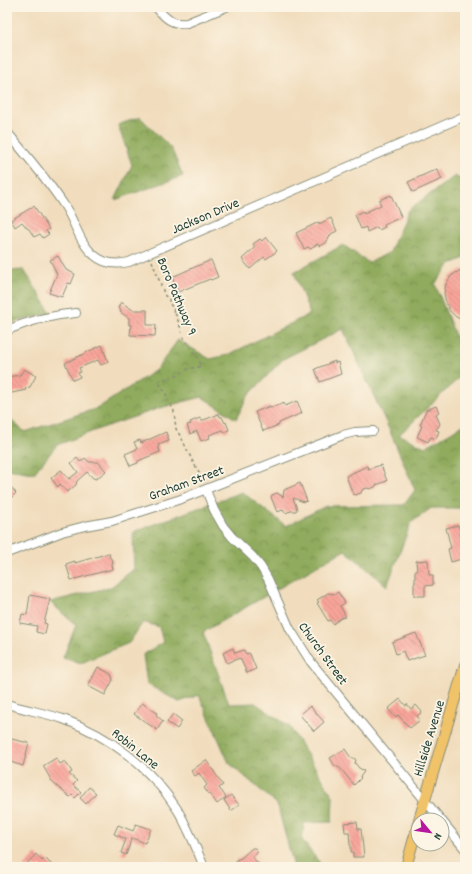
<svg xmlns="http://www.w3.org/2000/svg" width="472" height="874" font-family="Dekko,sans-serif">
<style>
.forest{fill:url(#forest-crowns);stroke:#587448}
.building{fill:url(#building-back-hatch)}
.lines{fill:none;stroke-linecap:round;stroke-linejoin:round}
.minor-casing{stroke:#888d78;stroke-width:10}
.major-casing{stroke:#888d78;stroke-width:12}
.path{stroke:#888d78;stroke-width:1.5;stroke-dasharray:3 3;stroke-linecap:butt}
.minor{stroke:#fff;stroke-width:8}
.major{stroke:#f1c369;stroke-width:10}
.labels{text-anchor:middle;stroke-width:3.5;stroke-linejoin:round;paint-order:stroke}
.street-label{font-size:14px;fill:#1f3d34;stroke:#fcf5e5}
</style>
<defs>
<pattern id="forest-crowns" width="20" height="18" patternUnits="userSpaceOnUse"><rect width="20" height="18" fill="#90ab5d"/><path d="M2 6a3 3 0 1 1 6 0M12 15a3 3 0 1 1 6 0" fill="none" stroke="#758c4e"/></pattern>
<pattern id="building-back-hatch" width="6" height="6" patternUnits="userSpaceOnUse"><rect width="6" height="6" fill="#f9a49a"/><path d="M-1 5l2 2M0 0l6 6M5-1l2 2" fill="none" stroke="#c9877e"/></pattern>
</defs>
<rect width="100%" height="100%" fill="#fcf5e5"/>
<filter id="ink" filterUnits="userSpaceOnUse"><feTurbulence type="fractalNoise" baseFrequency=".025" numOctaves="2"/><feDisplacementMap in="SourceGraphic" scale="8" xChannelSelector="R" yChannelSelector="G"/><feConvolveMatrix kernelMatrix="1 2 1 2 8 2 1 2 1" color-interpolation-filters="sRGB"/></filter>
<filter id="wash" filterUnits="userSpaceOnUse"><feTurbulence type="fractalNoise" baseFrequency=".012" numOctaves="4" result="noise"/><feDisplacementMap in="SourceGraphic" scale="16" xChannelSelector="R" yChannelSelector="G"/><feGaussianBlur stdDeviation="0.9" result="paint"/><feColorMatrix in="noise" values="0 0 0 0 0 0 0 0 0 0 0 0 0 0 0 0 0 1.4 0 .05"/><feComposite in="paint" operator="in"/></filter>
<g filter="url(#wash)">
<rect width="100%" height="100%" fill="#f1ddbd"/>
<path class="forest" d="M140,117L171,148L183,176L115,200L132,165L118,125Z
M455,176L465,182V258L450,264L435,284L465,361V372L399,435L425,447L465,424V508H431L411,523L387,586L345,550L203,632L229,704L255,703L289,726L333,796L332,822L304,823L302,840L323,867H294L277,804L229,763L199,695L179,702L147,684L143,655L163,642L159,627L143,622L129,643L81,663L63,658L76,625L50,602L111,587L134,569L133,532L242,492L286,526L326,506L404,505L415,490L389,429L343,329L283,359L248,396L236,419L202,397L163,407L99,429L57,445L34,473L7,469V417L25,432L98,408L156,370L178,340L210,359L228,355L310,314L294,272L343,245L369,263L390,252L408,210Z
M24,270L51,313L7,324V271Z"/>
<g id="blocks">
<path class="building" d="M437,169L442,179L413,192L408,182Z
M391,195L401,217L384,225L385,227L379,230L377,227L367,232L366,227L361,229L355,215L363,211L364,213L381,205L379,200Z
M34,206L49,229L46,231L49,234L43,238L40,234L34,237L29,229L27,228L22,222L15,227L11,220Z
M331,218L337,231L331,234L326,243L320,246L317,244L311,249L308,247L304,249L296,233L319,222V224Z
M266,237L277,251L266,259L264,257L250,269L242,259L255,247L253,244L260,239L262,241Z
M58,256L66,270L75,274L71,284L68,283L62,297L49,293L57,274L50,260Z
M211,260L218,277L211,280L210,279L178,292L172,277Z
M465,269V321L456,317L450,311L446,303L444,293L446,284L451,276L459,271Z
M121,302L133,310H147V325H156L155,336L130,335L131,325H129V318L120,312L121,310L118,308Z
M102,345L108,362L101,365L98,360L79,368L81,372L78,373L80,377L73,380L65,363Z
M335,361V363L338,362L341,374L320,382L315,369Z
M24,369L36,376L30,387L25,388L26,390L7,394V377L20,375Z
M297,401L302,413L279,423V425L263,431L255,412L270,406V408L284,403L285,406Z
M436,406L439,412L436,414L440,424L436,430L439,431L436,439L431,437L428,442L417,437L422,426L420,425L426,410Z
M219,414L220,417H222L225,423L226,422L229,430L224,432L223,430L209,435L210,438L201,441L197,431L190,434L187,425L191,424L190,422L200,418L201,421Z
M166,432L169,441L158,445L160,452L138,461V463L130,466L125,454L137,449L134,442L140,440L141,443Z
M77,458L80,462L85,458L89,462H98L106,471L96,479L93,478L87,472L77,481L76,485L67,492L60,484L58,487L51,478L61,470L69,479L78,472L71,463Z
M381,465L387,481L376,485L375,487L370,489L367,488L362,490L361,493L355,495L353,494L346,476L367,466L368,469Z
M7,483L16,493L7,502Z
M300,483L307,501L304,502L293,498L297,509L296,511H291L285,513L283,510L277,512L271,497L272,495L277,493L283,497L284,490Z
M458,525L462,540H465V558L451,562L448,549L451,548L446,528Z
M109,553L110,558L113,560L112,565L113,569L71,580L66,564L75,561V563Z
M428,560L429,575H433V585L425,586V596H414V583H415V571H417L416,561Z
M338,592L345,603L340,606L345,615V617L341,618L333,624L330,620L328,621L317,603L319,602L317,600L328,593L335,594Z
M30,595L50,599L44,623L47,624L45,634L36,632L37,626L20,623L22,614L27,615Z
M416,633L425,655L407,661L403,651L396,654L392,642Z
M233,648L235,653L244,650L246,654L248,653L250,654L256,669L247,673L240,658L227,663L223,653Z
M98,667L111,674L113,680L105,695L88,686Z
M400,699L406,706L407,704L411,709L416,705L422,712L417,716L420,720L410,728L398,715L395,717L388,709Z
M142,703L157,713L156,715L163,721L157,730L134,714Z
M310,706L324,722L314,731L300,715Z
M173,714L182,721L177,729L167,722Z
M7,738L29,743L23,766L7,761Z
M345,749L351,758H354L356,760L355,763L359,768L364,771L363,773L360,777L361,778L354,785L340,768L334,765L330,758Z
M56,758L60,764L65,761L72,772L69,774L77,781L73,785L81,792L75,798L72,795L70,797L53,783L43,766Z
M206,760L223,785L219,788L226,797L217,804L210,794L209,795L204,788L207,785L199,773L195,776L191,771Z
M89,787L96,793L86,804L80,798Z
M231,795L239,805L231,811L224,800Z
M357,822L358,829H361L364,857H353V852H351V845H350L349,832H345L344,823Z
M136,824L151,829L145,843L132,838L126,855L121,853L126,839L114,834L118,825L133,831Z
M252,848H255L257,850V853L252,857L261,867L238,866L236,864V860L241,858Z
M36,854L42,861L45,858L54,867H24Z"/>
</g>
</g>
<g filter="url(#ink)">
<use href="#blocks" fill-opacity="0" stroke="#888d78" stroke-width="1"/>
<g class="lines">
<defs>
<path id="minor" d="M156,7C165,18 172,25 187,23L226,7
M7,132C27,156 47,179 64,205C75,221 79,243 94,255C104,264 116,265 129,262L465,116
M7,330C29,321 52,315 76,313
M206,490L214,510L223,526L232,537L253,557L261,567L268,579L290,629L311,662L441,820
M7,553L62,532L85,526L112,521L181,499L343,435L355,432L373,431
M7,704C26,710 45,713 63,719C110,736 150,767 177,809C188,827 196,847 204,867
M442,821L465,849"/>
<path id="major" d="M419,820L465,665
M406,867L418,824"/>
</defs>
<use href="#minor" class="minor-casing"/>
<use href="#major" class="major-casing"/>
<path class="path" d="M152,261L165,296L169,299V303L174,309L173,312L176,315L181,329L182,335L199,360L201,366L195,368H190L177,375L158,381L166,394L168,400L174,411L176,429L181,437L193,462L205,482"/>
<use href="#minor" class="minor"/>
<use href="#major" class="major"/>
</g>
</g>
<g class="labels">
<g class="street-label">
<text transform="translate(205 215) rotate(-23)" y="5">Jackson Drive</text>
<text transform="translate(178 296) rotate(67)" y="5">Boro Pathway 9</text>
<text transform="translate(186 482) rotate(-20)" y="5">Graham Street</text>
<text transform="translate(324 653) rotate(54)" y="5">Church Street</text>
<text transform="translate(428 738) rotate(-73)" y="5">Hillside Avenue</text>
<text transform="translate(136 748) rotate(39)" y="5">Robin Lane</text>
</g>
</g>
<rect width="472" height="874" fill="none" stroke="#fcf5e5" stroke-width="24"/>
<g transform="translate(430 832) rotate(119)"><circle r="19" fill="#fcf5e5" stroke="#a4ab9e"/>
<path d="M0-3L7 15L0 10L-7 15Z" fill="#b5179e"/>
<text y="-6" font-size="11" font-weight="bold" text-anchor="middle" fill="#1f3d34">N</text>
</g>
</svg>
